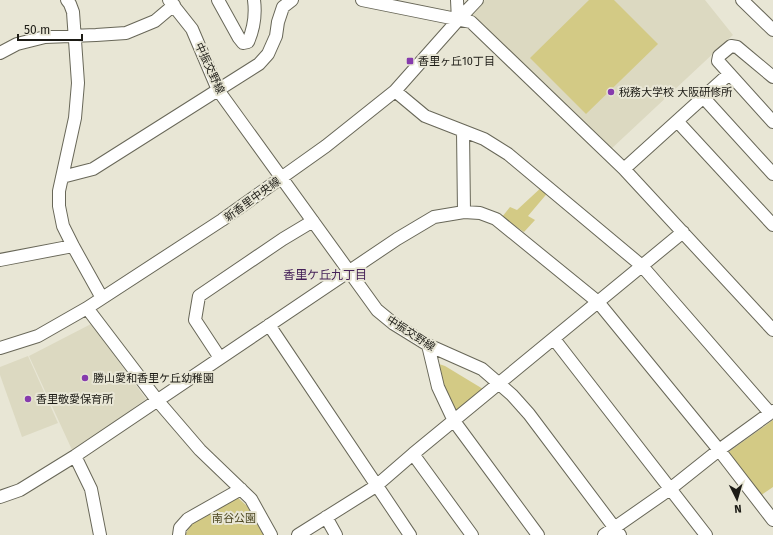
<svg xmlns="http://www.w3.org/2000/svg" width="773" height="535" font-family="'Fira Sans','Noto Sans JP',sans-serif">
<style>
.built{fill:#dcd9c1}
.green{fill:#d3ca85}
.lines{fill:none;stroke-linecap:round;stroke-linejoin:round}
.minor-casing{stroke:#686758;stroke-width:14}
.minor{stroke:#fff;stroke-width:12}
.poi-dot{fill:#863bad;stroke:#e8e6d5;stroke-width:1.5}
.labels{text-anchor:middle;stroke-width:4;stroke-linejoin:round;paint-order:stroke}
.poi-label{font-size:11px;fill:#1d1c16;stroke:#e8e6d5;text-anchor:start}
.street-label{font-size:11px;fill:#1d1c16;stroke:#e8e6d5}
.park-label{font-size:11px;fill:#4b4620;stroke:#e8e6d5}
.neighbourhood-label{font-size:12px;fill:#452158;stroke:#e8e6d5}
</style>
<rect width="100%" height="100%" fill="#e8e6d5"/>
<path class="built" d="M485,0H705L733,35L610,150L470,16Z
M91,324L146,399L73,452L29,356Z
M28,356L58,423L22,437L0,375V367Z"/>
<path class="green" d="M589,0H614L658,44L586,114L530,58Z
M544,185L550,190L528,216L535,220L524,232L502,217L510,207L517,210Z
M439,364L445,366L483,389L470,401L454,412L436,367Z
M773,420V487L760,496L727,453Z
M237,497L247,506L264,535H185L192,523Z"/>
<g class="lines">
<defs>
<path id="minor" d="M67,0L70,4L73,12L78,83L75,118L59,191V206L63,226L73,246L102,298
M169,0L192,29L218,90L377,310L394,324L428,345L482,369L512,395L529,414L620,535
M218,0L239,38L243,43L248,42C254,28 256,15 254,0
M362,0L471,22L624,169L773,330
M457,0L458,20
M742,0L773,30
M0,53L17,44L45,37L96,35L126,33L155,21L174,5
M773,77L737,47L731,46L719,56L718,61L773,122
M395,91L425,116L484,139L508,154L642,266L770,413
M703,97L773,174
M677,121L773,225
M463,131L464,212
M624,169L729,74
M62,177L93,169L259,64L268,54L276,36L278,22L283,7L292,0
M0,260L73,246
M87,308L157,400L200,450L251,499L271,535
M269,325L410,535
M554,339L706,535
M428,345L438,387L454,421L538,535
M0,348L38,336L87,308L222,220L326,146L395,91L458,20L477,0
M220,358L195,320L199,296L283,239L313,221
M413,454L472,535
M75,456L91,489L100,535
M0,497L20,490L75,456L397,239L434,217L464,212L480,213L496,219L598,302L719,450L773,520
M326,517L336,535
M179,535L180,528L188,519L241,489
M298,535L376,486L413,454L683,232
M604,535L670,489L719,450L773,411"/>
</defs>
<use href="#minor" class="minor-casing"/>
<use href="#minor" class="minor"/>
</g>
<g class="poi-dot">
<rect x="406" y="57" width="8" height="8" rx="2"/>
<circle cx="611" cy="92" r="4"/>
<circle cx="85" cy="378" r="4"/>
<circle cx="28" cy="399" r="4"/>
</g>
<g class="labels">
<g class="poi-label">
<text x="418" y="65">香里ヶ丘10丁目</text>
<text x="619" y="96">税務大学校 大阪研修所</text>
<text x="93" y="382">勝山愛和香里ケ丘幼稚園</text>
<text x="36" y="403">香里敬愛保育所</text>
</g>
<g class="street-label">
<text transform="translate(210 68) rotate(65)" y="4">中振交野線</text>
<text transform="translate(252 199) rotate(-36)" y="4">新香里中央線</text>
<text transform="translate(411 333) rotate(33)" y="4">中振交野線</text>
</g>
<g class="park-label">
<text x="234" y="522">南谷公園</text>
</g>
<g class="neighbourhood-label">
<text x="325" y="279">香里ケ丘九丁目</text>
</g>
</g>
<g transform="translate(737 499) rotate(175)" stroke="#e8e6d5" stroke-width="3" paint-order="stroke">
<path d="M0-3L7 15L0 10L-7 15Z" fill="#1d1c16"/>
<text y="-6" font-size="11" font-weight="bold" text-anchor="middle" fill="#1d1c16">N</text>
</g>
<path d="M18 34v6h64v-6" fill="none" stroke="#1d1c16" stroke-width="2"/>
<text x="24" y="34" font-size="12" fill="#1d1c16" stroke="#e8e6d5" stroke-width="3" paint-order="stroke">50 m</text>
</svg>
